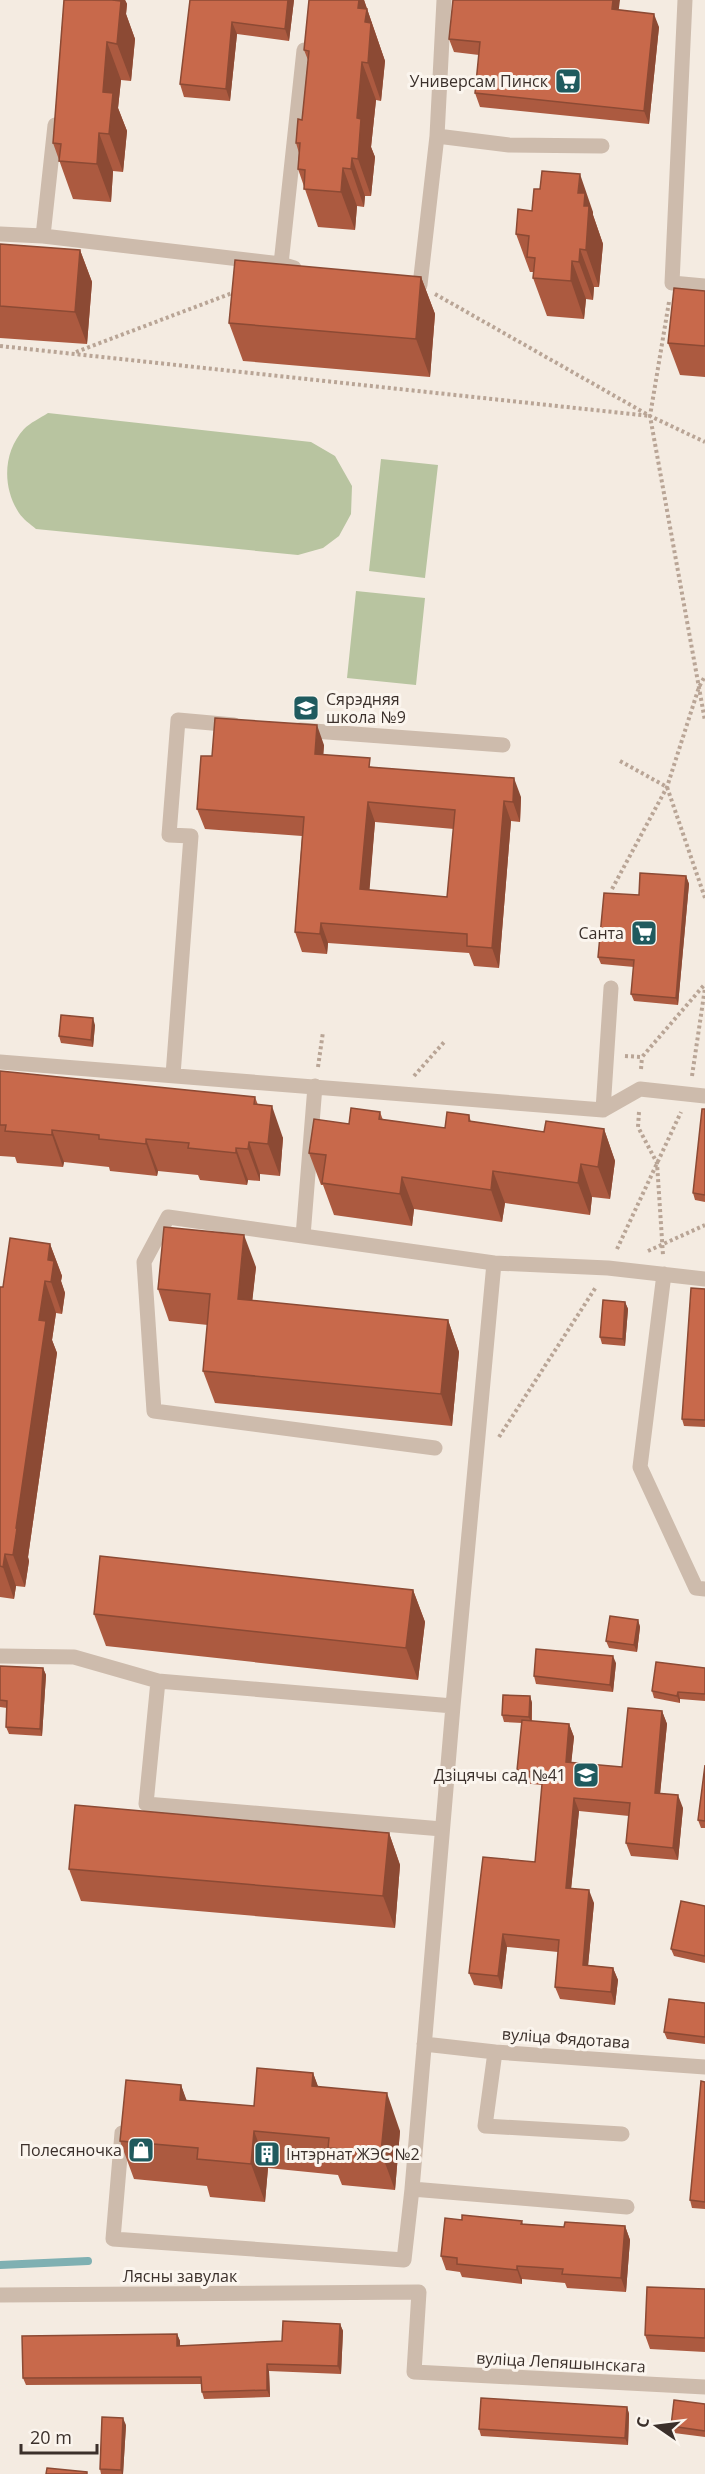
<svg xmlns="http://www.w3.org/2000/svg" width="705" height="2474" font-family="'Open Sans',sans-serif">
<style>
.green{fill:#b8c4a0}
.lines{fill:none;stroke-linecap:round;stroke-linejoin:round}
.stream{stroke:#7fb0b2;stroke-width:8}
.path{stroke:#b9a596;stroke-width:4;stroke-dasharray:3 3;stroke-linecap:butt}
.minor{stroke:#cdbbac;stroke-width:15}
.wall{fill:#ac5a40;fill-rule:evenodd}
.shaded-wall{fill:#8c4a34}
.building{fill:#c8694b;stroke:#8c4a34;stroke-width:1.5;fill-rule:evenodd}
.labels{text-anchor:middle;stroke-width:6;stroke-linejoin:round;paint-order:stroke}
.poi-label{font-size:16px;fill:#3b302b;stroke:#fbf5ee;text-anchor:end}
.street-label{font-size:16px;fill:#3b302b;stroke:#fbf5ee}
</style>
<rect width="100%" height="100%" fill="#f4ebe1"/>
<path class="green" d="M48,413L311,442L335,456L352,486L351,514L339,536L323,548L298,555L36,529C30,524 23,519 19,513C2,487 3,452 24,429C30,423 40,418 48,413Z
M381,459L438,465L425,578L369,571Z
M356,591L425,598L416,685L347,678Z"/>
<g class="lines">
<path class="stream" d="M0,2265L88,2261"/>
<path class="path" d="M435,294L650,416L705,442
M669,302L650,416L705,721
M0,346L650,416
M76,352L235,292
M620,761L667,787L705,898
M612,889L667,787L699,687L705,676
M625,1056L642,1057L705,984
M318,1067L323,1032
M641,1069L642,1057
M414,1076L445,1041
M692,1076L705,988
M639,1112L638,1127L657,1163L663,1255
M617,1249L681,1112
M648,1251L705,1225
M499,1437L596,1287"/>
<path class="minor" d="M685,0L672,283L705,286
M437,136L509,145L602,146
M0,234L43,236L281,264L294,268
M43,236L55,125
M281,264L304,50
M409,284L420,285L437,136L444,0
M300,730L503,745
M0,1062L603,1110L640,1089L705,1096
M173,1075L191,836L169,835L178,720L234,725
M603,1110L611,988
M303,1236L168,1217L144,1262L154,1411L435,1448
M494,1263L608,1268L705,1279
M664,1274L640,1467L696,1588L705,1589
M0,1656L74,1657L158,1681
M442,1829L146,1804L158,1681L453,1706
M424,2044L495,2052L705,2067
M495,2052L485,2126L622,2134
M122,2133L113,2239L404,2260L412,2189L453,1706L494,1263L303,1236L315,1086
M412,2189L627,2207
M0,2295L419,2292L414,2372L705,2387"/>
</g>
<path class="wall" d="M64,0H125L127,4L126,14L135,39L131,81L121,80L118,108L127,131L123,172L113,171L111,202L73,199L53,143Z
M190,0H294L289,41L237,34L230,101L184,97L180,84Z
M309,0H364L385,61L381,101L376,100L371,147L375,157L371,196H365L364,207L357,206L355,230L318,227L298,169L299,153L296,143L302,120L308,60L304,50Z
M619,10L659,27L649,124L480,107L475,93L479,55L454,52L449,39Z
M540,189L593,212V215L603,244L599,287H594L593,300L586,299L584,319L547,316L533,278V272H530L516,234L532,211Z
M0,244L80,250L92,282L87,344L0,338Z
M421,277L435,314L430,377L243,361L229,323Z
M705,291V377L680,375L668,343Z
M324,745L323,755L373,767L521,797L520,822L511,821L499,968L474,966L469,953L328,943L327,954L302,952L295,932L302,836L205,829L197,809L212,756ZM375,822L454,829L447,897L369,890Z
M686,876L689,884L678,1005L634,1001L631,994L634,967L601,964L598,957L639,895Z
M95,1025L93,1047L61,1043L59,1036Z
M0,1071L255,1097L258,1105L283,1138L280,1176L260,1174V1181L248,1180L247,1185L200,1180L198,1175L158,1171L157,1176L110,1171L109,1167L64,1162L63,1167L17,1163L15,1157L0,1156Z
M705,1109V1202L695,1200L693,1193Z
M380,1112L383,1120L445,1128L469,1115L471,1122L544,1132L604,1129L615,1161L610,1199L592,1197L590,1215L505,1203L502,1222L414,1209L412,1226L334,1215L323,1185H321L309,1153L349,1124Z
M50,1244L62,1276L61,1281L65,1293L62,1314L56,1313L52,1340L57,1353L28,1557L29,1561L25,1587L16,1586L14,1599L0,1597V1287H3Z
M256,1267L252,1301L448,1320L459,1352L452,1426L215,1403L203,1371L208,1325L169,1321L158,1289Z
M705,1289V1427L684,1426L682,1419Z
M625,1302L628,1309L625,1346L602,1344L600,1337Z
M413,1590L425,1622L418,1680L106,1646L94,1614Z
M638,1620L640,1627L637,1652L609,1648L606,1641Z
M616,1663L613,1692L536,1684L534,1676Z
M0,1666L43,1668L46,1675L42,1736L9,1734L6,1727L7,1708L0,1707Z
M705,1668V1701L680,1699V1703L654,1698L652,1691Z
M530,1696L532,1703V1721L569,1724L574,1737L571,1763L622,1767L662,1711L667,1724L660,1793L683,1808L678,1860L631,1856L626,1843L629,1816L579,1811L571,1888L594,1903L588,1965L613,1968L618,1980L615,2005L560,1999L555,1987L558,1952L507,1947L502,1989L474,1985L469,1973L535,1862L542,1785L522,1783L517,1770L522,1723L504,1722L502,1715Z
M705,1765V1828H701L698,1820Z
M389,1833L400,1865L395,1928L81,1901L69,1869Z
M705,1906V1963L674,1956L671,1949Z
M705,2003V2044L667,2039L664,2032Z
M313,2073L318,2087L400,2131L395,2190L342,2185L338,2175L268,2168L265,2202L210,2197L207,2186L134,2179L120,2141L181,2085L186,2100L254,2106Z
M705,2082V2209L692,2208L690,2200Z
M462,2220L522,2221L523,2224L564,2227L625,2226L630,2240L626,2292L567,2288L565,2283L522,2279V2284L462,2277L460,2272L446,2270L441,2256Z
M705,2289V2352L650,2349L645,2335Z
M340,2324L343,2331L341,2374L269,2371L270,2397L204,2399L202,2392V2384L26,2385L23,2378L177,2334L180,2341V2346L282,2341Z
M705,2404V2437L674,2433L671,2426Z
M627,2407L629,2414L628,2445L481,2436L479,2429Z
M126,2425L123,2474H101L100,2469Z"/>
<path class="shaded-wall" d="M110,0H125L127,4L126,14L135,39L131,81L117,44Z
M288,0H294L289,41L285,29Z
M359,0H364L385,61L381,101L368,63L358,8Z
M613,0H620L617,23L612,9Z
M654,14L659,27L649,124L644,111Z
M232,22L237,34L230,101L226,89Z
M107,42L121,80L118,108L127,131L123,172L109,134L103,92Z
M362,62L376,100L371,147L375,157L371,196L358,159L357,118Z
M99,133L113,171L111,202L97,164Z
M352,158L365,196L364,207L351,169Z
M343,168L357,206L355,230L341,192Z
M580,174L593,212V215L603,244L599,287L586,250L578,193Z
M580,249L594,287L593,300L579,262Z
M80,250L92,282L87,344L75,312Z
M572,261L586,299L584,319L571,281Z
M421,277L435,314L430,377L416,339Z
M317,725L324,745L322,774L315,754Z
M514,778L521,797L520,822L513,802Z
M504,801L511,821L499,968L492,948Z
M368,802L375,822L368,909L360,889Z
M686,876L689,884L678,1005L676,998Z
M321,923L328,943L327,954L320,934Z
M93,1018L95,1025L93,1047L91,1040Z
M272,1106L283,1138L280,1176L268,1144Z
M604,1129L615,1161L610,1199L598,1167Z
M52,1130L64,1162L63,1167L52,1135Z
M146,1139L158,1171L157,1176L146,1144Z
M249,1142L260,1174V1181L248,1149Z
M236,1148L248,1180L247,1185L236,1153Z
M581,1164L592,1197L590,1215L578,1183Z
M493,1171L505,1203L502,1222L491,1190Z
M402,1177L414,1209L412,1226L400,1194Z
M244,1235L256,1267L249,1331L238,1299Z
M50,1244L62,1276L61,1281L65,1293L62,1314L51,1282L48,1260Z
M45,1281L56,1313L52,1340L57,1353L28,1557L29,1561L25,1587L13,1555L39,1320Z
M625,1302L628,1309L625,1346L623,1339Z
M448,1320L459,1352L452,1426L441,1394Z
M5,1554L16,1586L14,1599L3,1567Z
M413,1590L425,1622L418,1680L406,1648Z
M638,1620L640,1627L637,1652L634,1645Z
M613,1656L616,1663L613,1692L610,1685Z
M43,1668L46,1675L42,1736L40,1729Z
M678,1692L680,1699V1703L677,1696Z
M530,1696L532,1703L531,1724L529,1717Z
M662,1711L667,1724L659,1805L655,1793Z
M569,1724L574,1737L570,1775L566,1762Z
M678,1795L683,1808L678,1860L673,1848Z
M574,1798L579,1811L570,1900L566,1888Z
M389,1833L400,1865L395,1928L383,1896Z
M589,1890L594,1903L587,1977L583,1965Z
M503,1934L507,1947L502,1989L498,1976Z
M613,1968L618,1980L615,2005L611,1992Z
M313,2073L327,2110L312,2086Z
M181,2085L195,2123L180,2100Z
M387,2093L400,2131L395,2190L381,2152Z
M254,2131L268,2168L265,2202L251,2164Z
M625,2226L630,2240L626,2292L621,2278Z
M517,2266L522,2279V2284L517,2270Z
M340,2324L343,2331L341,2374L338,2366Z
M177,2334L180,2341V2353L177,2346Z
M267,2364L269,2371L270,2397L267,2390Z
M627,2407L629,2414L628,2445L625,2438Z
M123,2418L126,2425L123,2474H122L121,2470Z"/>
<path class="building" d="M64,0H112L121,1L117,44L107,42L103,92L113,93L109,134L99,133L97,164L59,161L61,144L53,143Z
M190,0H288L285,29L232,22L226,89L180,84Z
M309,0H359L358,8L367,9L365,22L371,23L368,63L362,62L357,118L361,119L358,159L352,158L351,169L343,168L341,192L304,189L305,170L298,169L300,143H296L298,119L302,120L309,51L304,50Z
M453,0H613L612,9L654,14L644,111L475,93L480,42L449,39Z
M542,171L580,174L578,193H585L584,206H589L586,250L580,249L579,262L572,261L571,281L533,278L535,258L527,257L529,236L516,234L518,209L532,211L534,189H540Z
M0,244L80,250L75,312L0,306Z
M235,260L421,277L416,339L229,323Z
M674,288L705,291V346L668,343Z
M215,718L317,725L315,754L370,758L369,767L514,778L513,802L504,801L492,948L467,946V934L321,923L320,934L295,932L304,817L197,809L201,756H212ZM368,802L455,810L447,897L360,889Z
M640,873L686,876L676,998L631,994L634,960L598,957L604,893L639,895Z
M61,1015L93,1018L91,1040L59,1036Z
M0,1071L255,1097L254,1104L272,1106L268,1144L249,1142L248,1149L236,1148V1153L188,1148L189,1143L146,1139V1144L99,1139V1135L52,1130V1135L5,1131L6,1125H0Z
M351,1108L380,1112L379,1119L445,1128L447,1112L469,1115V1121L544,1132L546,1121L604,1129L598,1167L581,1164L578,1183L493,1171L491,1190L402,1177L400,1194L322,1183L326,1155L309,1153L314,1119L349,1124Z
M702,1109H705V1195L693,1193Z
M164,1227L244,1235L238,1299L448,1320L441,1394L203,1371L210,1294L158,1289Z
M10,1238L50,1244L48,1260L54,1261L51,1282L45,1281L39,1320L46,1321L16,1528H17L13,1555L5,1554L3,1567L0,1566V1287H3Z
M691,1288L705,1289V1420L682,1419Z
M603,1300L625,1302L623,1339L600,1337Z
M100,1556L413,1590L406,1648L94,1614Z
M610,1616L638,1620L634,1645L606,1641Z
M536,1649L613,1656L610,1685L534,1676Z
M656,1662L705,1668V1694L678,1692L677,1696L652,1691Z
M0,1666L43,1668L40,1729L6,1727L7,1701L0,1700Z
M503,1695L530,1696L529,1717L502,1715Z
M628,1708L662,1711L655,1793L678,1795L673,1848L626,1843L630,1803L574,1798L566,1888L589,1890L583,1965L613,1968L611,1992L555,1987L559,1940L503,1934L498,1976L469,1973L483,1857L535,1862L543,1773L517,1770L522,1720L569,1724L566,1762L622,1767Z
M705,1765V1821L698,1820Z
M75,1805L389,1833L383,1896L69,1869Z
M681,1901L705,1906V1956L671,1949Z
M669,1999L705,2003V2037L664,2032Z
M257,2068L313,2073L312,2086L387,2093L381,2152L328,2148L329,2138L254,2131L251,2164L197,2159L198,2148L120,2141L126,2080L181,2085L180,2100L254,2106Z
M701,2081L705,2082V2202L690,2200Z
M462,2215L522,2221L521,2224L564,2227L565,2222L625,2226L621,2278L562,2274L563,2269L517,2266V2270L457,2264V2258L441,2256L445,2218L462,2220Z
M647,2287L705,2289V2338L645,2335Z
M283,2321L340,2324L338,2366L267,2364V2390L202,2392L201,2377L23,2378L22,2336L177,2334V2346L282,2341Z
M481,2398L627,2407L625,2438L479,2429Z
M674,2400L705,2404V2431L671,2426Z
M102,2417L123,2418L121,2470L100,2469Z
M47,2468L87,2472V2474H46Z"/>
<defs>
<symbol id="supermarket-square" viewBox="-11 -11 22 22"><rect x="-9" y="-9" width="18" height="18" rx="4" fill="#1f5a5e" stroke="#fbf5ee"/><path d="M-6-5.5h2.5l.6 2H6L4.5 2H-2.5L-4.4-4H-6ZM-1.5 3.2a1.3 1.3 0 1 0 .1 0ZM3 3.2a1.3 1.3 0 1 0 .1 0Z" fill="#fff"/></symbol>
<symbol id="school-square" viewBox="-11 -11 22 22"><rect x="-9" y="-9" width="18" height="18" rx="4" fill="#1f5a5e" stroke="#fbf5ee"/><path d="M0-5L7-2L0 1L-7-2ZM-4 1L0 2.5L4 1V4Q0 6-4 4Z" fill="#fff"/></symbol>
<symbol id="shop-square" viewBox="-11 -11 22 22"><rect x="-9" y="-9" width="18" height="18" rx="4" fill="#1f5a5e" stroke="#fbf5ee"/><path d="M-5-2.5h2.3a2.7 3.5 0 0 1 5.4 0H5L5.5 6h-11ZM-1.5-2.5h3a1.5 2.3 0 0 0-3 0Z" fill="#fff"/></symbol>
<symbol id="building-square" viewBox="-11 -11 22 22"><rect x="-9" y="-9" width="18" height="18" rx="4" fill="#1f5a5e" stroke="#fbf5ee"/><path d="M-4-6H4V6H1V3H-1V6H-4ZM-2.5-4.3h1.7v1.8h-1.7ZM.8-4.3h1.7v1.8H.8ZM-2.5-1h1.7V.8h-1.7ZM.8-1h1.7V.8H.8Z" fill="#fff"/></symbol>
</defs>
<g fill-rule="evenodd">
<use href="#supermarket-square" x="553" y="66" width="30" height="30"/>
<use href="#school-square" x="291" y="693" width="30" height="30"/>
<use href="#supermarket-square" x="629" y="918" width="30" height="30"/>
<use href="#school-square" x="571" y="1760" width="30" height="30"/>
<use href="#shop-square" x="126" y="2135" width="30" height="30"/>
<use href="#building-square" x="252" y="2139" width="30" height="30"/>
</g>
<g class="labels">
<g class="poi-label">
<text x="548" y="87">Универсам Пинск</text>
<text x="326" y="705" text-anchor="start">Сярэдняя<tspan x="326" dy="18">школа №9</tspan></text>
<text x="624" y="939">Санта</text>
<text x="566" y="1781">Дзіцячы сад №41</text>
<text x="122" y="2156">Полесяночка</text>
<text x="286" y="2160" text-anchor="start">Інтэрнат ЖЭС №2</text>
</g>
<g class="street-label">
<text transform="translate(566 2038) rotate(4)" y="6">вуліца Фядотава</text>
<text x="180" y="2282">Лясны завулак</text>
<text transform="translate(561 2362) rotate(3)" y="6">вуліца Лепяшынскага</text>
</g>
</g>
<g transform="translate(657 2426) rotate(284)" stroke="#fbf5ee" stroke-width="4.5" paint-order="stroke">
<path d="M0-4.5L10 22L0 15L-10 22Z" fill="#3b302b"/>
<text y="-9" font-size="16" font-weight="bold" text-anchor="middle" fill="#3b302b">С</text>
</g>
<path d="M21 2444v9h76v-9" fill="none" stroke="#3b302b" stroke-width="3"/>
<text x="30" y="2444" font-size="18" fill="#3b302b" stroke="#fbf5ee" stroke-width="4.5" paint-order="stroke">20 m</text>
</svg>
